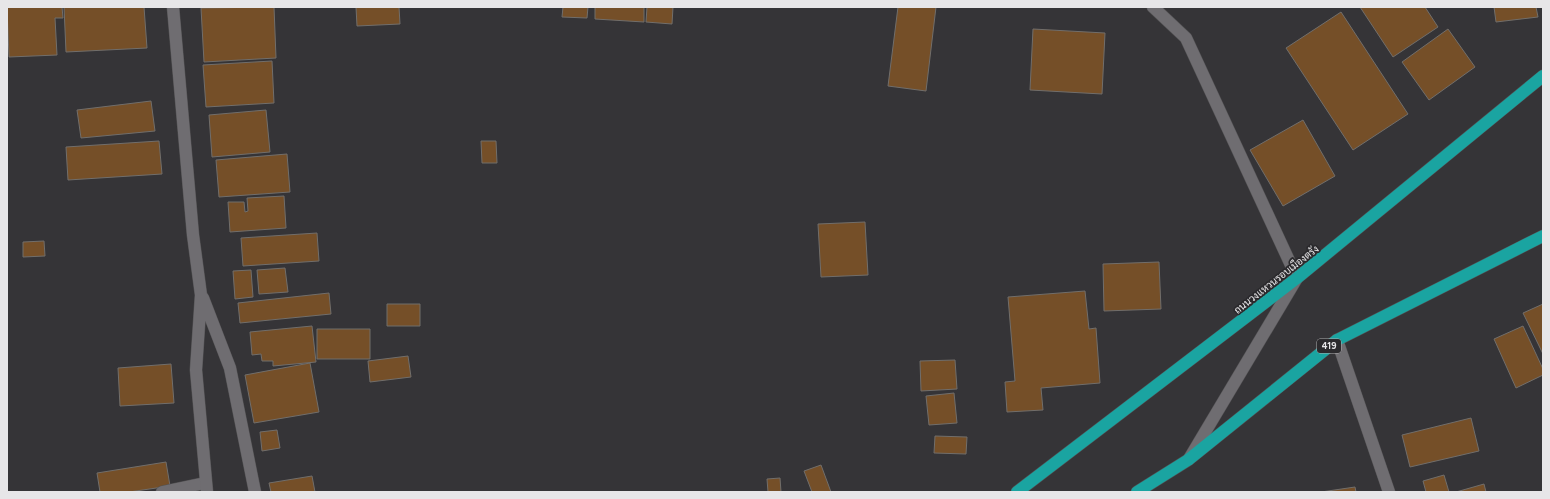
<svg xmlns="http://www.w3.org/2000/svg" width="1550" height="499" font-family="Figtree,Sarabun,sans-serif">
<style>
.building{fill:#754f28;stroke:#716e6b}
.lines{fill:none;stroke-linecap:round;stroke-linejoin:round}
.lane-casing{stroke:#525153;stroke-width:13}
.street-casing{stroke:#525153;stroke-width:13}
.secondary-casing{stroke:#525153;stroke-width:13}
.highway-casing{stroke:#525153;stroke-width:13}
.lane{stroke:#6f6d71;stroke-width:12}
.street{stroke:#6f6d71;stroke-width:12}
.secondary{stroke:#6f6d71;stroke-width:12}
.highway{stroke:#1aa4a1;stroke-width:12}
.labels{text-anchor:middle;stroke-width:3.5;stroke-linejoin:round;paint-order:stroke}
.shield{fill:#2b2a2d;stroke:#afaeb0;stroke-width:1}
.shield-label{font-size:9px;font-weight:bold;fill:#e7e6e8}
.street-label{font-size:10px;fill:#e7e6e8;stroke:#2b2a2d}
</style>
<rect width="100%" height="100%" fill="#353437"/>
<path class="building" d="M7,7H62L63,18H55L57,55L9,57Z
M64,7H144L147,48L66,52Z
M274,7L276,58L204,62L201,8Z
M356,7H399L400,24L357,26Z
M563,7H588L587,18L562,17Z
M595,7H644V22L595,19Z
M647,7H673L672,24L646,22Z
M898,7H936L926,91L888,86Z
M1360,7H1425L1438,27L1393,57Z
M1494,7H1536L1538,17L1496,22Z
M1341,12L1408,114L1353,150L1286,48Z
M1033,29L1105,33L1102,94L1030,90Z
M1448,29L1475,67L1429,100L1402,62Z
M272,61L274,103L206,107L203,65Z
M151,101L155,131L81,138L77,110Z
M266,110L270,152L212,157L209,115Z
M1303,120L1335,176L1283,206L1250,150Z
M159,141L162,174L68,180L66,147Z
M481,141H496L497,163H482Z
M287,154L290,192L219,197L216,160Z
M284,196L286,228L230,232L228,202H244L245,212L248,211L247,198Z
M865,222L868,275L821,277L818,224Z
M317,233L319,261L243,266L241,238Z
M44,241L45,256L23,257V242Z
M1159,262L1161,309L1104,311L1103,264Z
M285,268L288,292L259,294L257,270Z
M251,270L253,297L235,299L233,271Z
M1085,291L1089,329L1096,328L1100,383L1041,388L1043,410L1007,412L1005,382L1015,381L1008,297Z
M329,293L331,314L240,323L238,303Z
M387,304H420V326H387Z
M1543,304V354L1523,313Z
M312,326L316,362L273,366V361H262L261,354L252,355L250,332Z
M1523,326L1543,369V375L1516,388L1494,339Z
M317,329H370V359H317Z
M408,356L411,377L370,382L368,361Z
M955,360L957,389L921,391L920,361Z
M310,363L319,412L254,423L245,375Z
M171,364L174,403L120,406L118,368Z
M954,393L957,423L929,425L926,396Z
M1471,418L1479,451L1410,467L1402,435Z
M277,430L280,448L262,451L260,432Z
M935,436L967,437L966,454L934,453Z
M166,462L170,486L129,492H100L97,473Z
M821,465L831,492H812L804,471Z
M1444,475L1449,492H1426L1423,481Z
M312,476L315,492H271L269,483Z
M780,478L781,492H768L767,479Z
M1484,484L1486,492H1456Z
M1355,487L1356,492H1321Z"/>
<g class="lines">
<defs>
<path id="lane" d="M162,492L205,483"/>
<path id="street" d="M1153,7L1186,38L1297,278L1189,459
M1337,340L1389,492"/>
<path id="secondary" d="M173,7L193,235L201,295L196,370L207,492
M203,298L230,368L255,492"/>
<path id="highway" d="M1017,492L1297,278L1543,76
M1137,492L1188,460L1337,340L1543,236"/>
</defs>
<use href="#lane" class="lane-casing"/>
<use href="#street" class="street-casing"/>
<use href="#secondary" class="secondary-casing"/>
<use href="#highway" class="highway-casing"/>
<use href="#lane" class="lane"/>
<use href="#street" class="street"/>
<use href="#secondary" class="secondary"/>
<use href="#highway" class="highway"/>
</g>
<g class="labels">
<rect class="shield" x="1317" y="339" width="24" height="14" rx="3"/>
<g class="shield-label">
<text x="1329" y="349">419</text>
</g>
<g class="street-label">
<text transform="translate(1276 279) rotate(-38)" y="4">ถนนวงแหวนรอบเมืองตรัง</text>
</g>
</g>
<rect width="1550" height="499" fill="none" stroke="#e7e6e8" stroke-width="16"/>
</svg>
